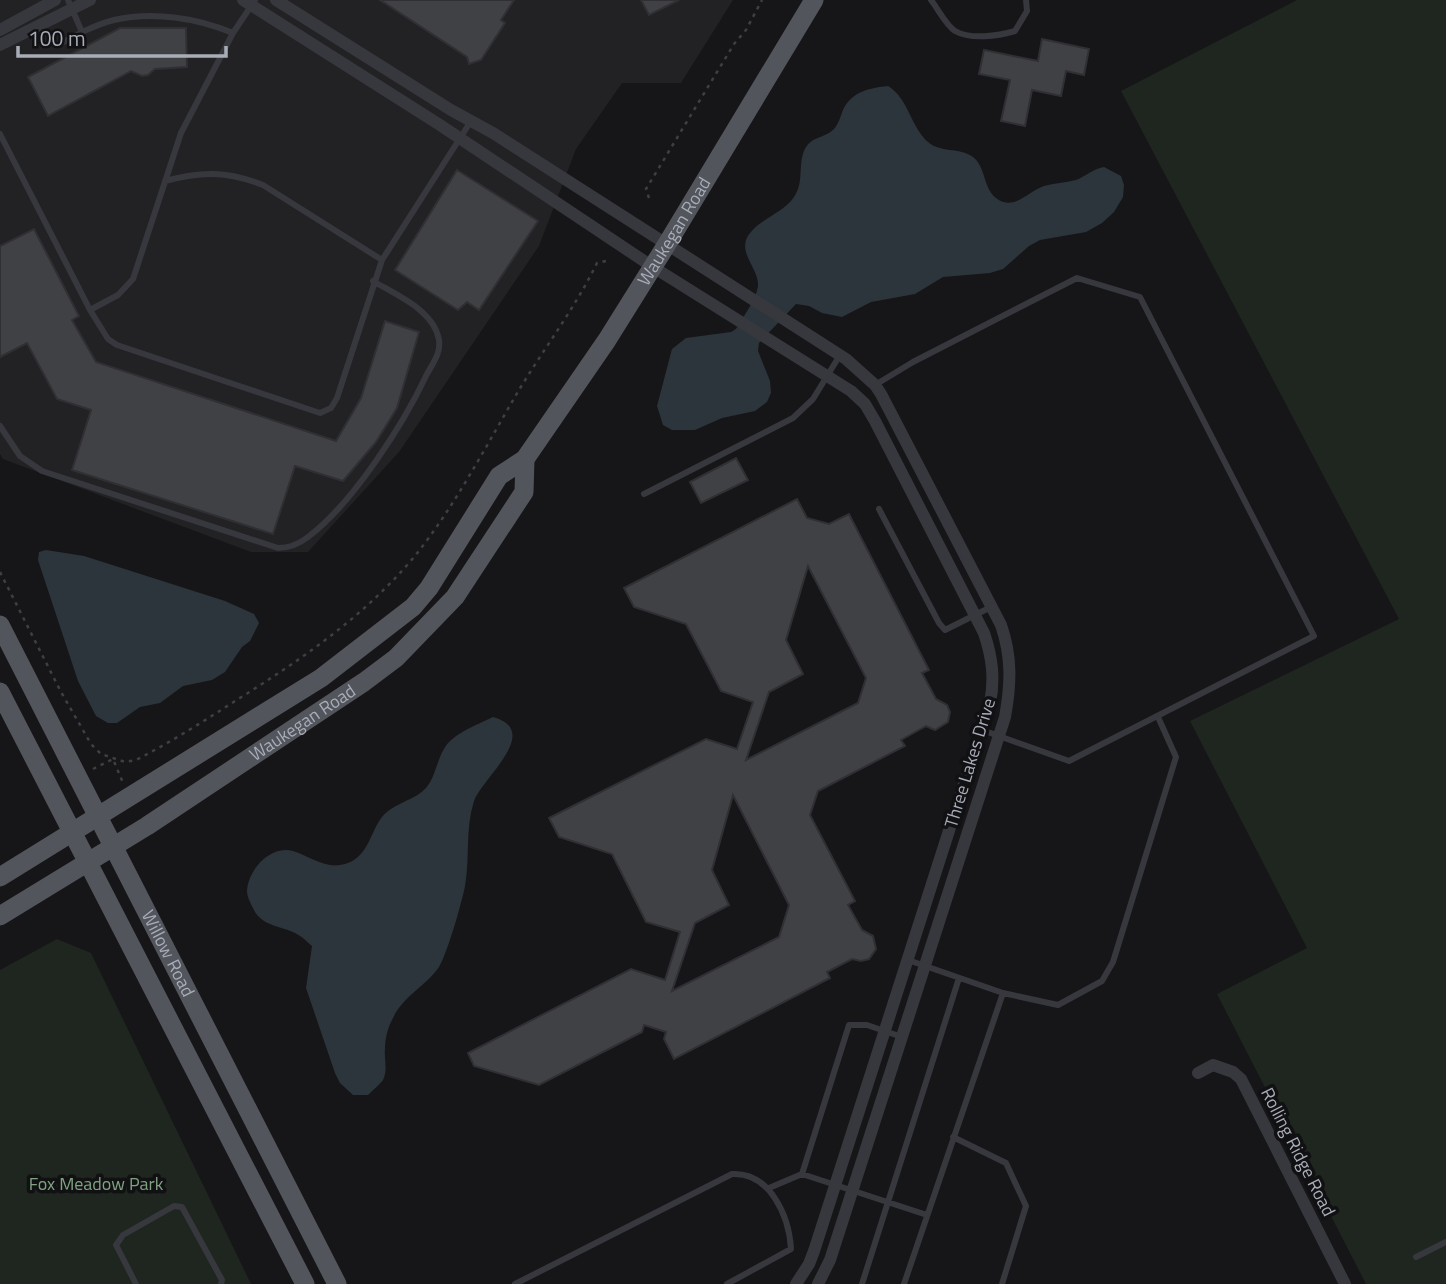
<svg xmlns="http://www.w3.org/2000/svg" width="1446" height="1284" font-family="'Titillium Web',sans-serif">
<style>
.built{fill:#222225}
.green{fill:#1e261f}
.water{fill:#2c353c}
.building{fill:#404145;stroke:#303034;stroke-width:2;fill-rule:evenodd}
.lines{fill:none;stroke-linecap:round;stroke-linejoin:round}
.path{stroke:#3d3f44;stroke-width:2.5;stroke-dasharray:3.5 5;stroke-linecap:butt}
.service{stroke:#37383d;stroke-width:6}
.minor{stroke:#37383d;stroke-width:12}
.primary{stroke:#53555c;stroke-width:19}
.labels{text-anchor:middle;stroke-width:7;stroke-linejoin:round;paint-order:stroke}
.street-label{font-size:18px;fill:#a8adb8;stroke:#111113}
.park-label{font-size:18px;fill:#7fa381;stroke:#111113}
</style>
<rect width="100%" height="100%" fill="#161618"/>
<path class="built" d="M0,0H733L681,83H622L576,149L539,246L399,452L308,552H251L3,459L0,454Z"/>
<path class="green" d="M1297,0H1446V1284H1366L1217,994L1307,948L1190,721L1399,619L1121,91Z
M57,939L91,953L251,1284H0V970Z"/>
<path class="water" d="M888,86C909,99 910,126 928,142C940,153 959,147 973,157C986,167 983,188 996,198C1014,212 1028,191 1044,186C1054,183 1065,183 1076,180C1086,176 1093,169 1104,167L1121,176L1124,185L1123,197L1114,212L1102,223L1086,232L1040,240L1029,246L1003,269L990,273L943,277L915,294L871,302L842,317L822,313L809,306L796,304L759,343L758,351L770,381L771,393L767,402L755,411L722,418L695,430H672L663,425L657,406L672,349L686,338L731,332L736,329C743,317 756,300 758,286C759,270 741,256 746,240C754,220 782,215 794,197C804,183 798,166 804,151C810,136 824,139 834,129C838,125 841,115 843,110C852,91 870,88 888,86Z
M46,550L84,556L225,601L254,614L259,623L250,641L242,647L225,672L212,680L183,686L160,703L140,707L117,723H108L96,716L78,681L38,560L39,552Z
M493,717C543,731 482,778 474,801C465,829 470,857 465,886C462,902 447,954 439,967C426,986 403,996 393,1018C388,1027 385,1038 385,1049C384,1059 388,1070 383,1080C379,1085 372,1091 368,1095H353L340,1083L335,1073L306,988L312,946C308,943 304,938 300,936C282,924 261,929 252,906C250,902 247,896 247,891C248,870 270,845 293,851C312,857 327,871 348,863C368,856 371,831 382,817C395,802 414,801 426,788C435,778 437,760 444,749C453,733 477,725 493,717Z"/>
<path class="building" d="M380,0H514L501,20L505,23L481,60L469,64L467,57Z
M641,0H679L649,15Z
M120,28H186L187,67L155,69L148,75L142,76L131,71L48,116L28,77Z
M1042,39L1089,49L1084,75L1066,71L1061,96L1032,90L1025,126L1001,121L1010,80L979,74L984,50L1038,61Z
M457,170L538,221L479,310L467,302L458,310L395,270Z
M34,229L79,316L72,320L96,362L336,441L361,398L385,321L419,332L397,408L376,442L343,481L295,466L273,534L72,470L91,410L57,399L27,343L0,357V246Z
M736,458L748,480L701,503L690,482Z
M797,499L807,518L829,524L849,514L929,670L922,673L936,699L947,705L950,712L948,722L935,730L926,726L901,740L905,746L818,791L810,815L855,901L848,905L862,930L873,936L876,949L869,959L861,961L852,959L827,972L830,978L674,1059L664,1039L666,1032L644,1025L642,1032L539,1085L474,1066L468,1053L631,969L665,980L680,932L646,922L612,854L559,837L549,818L706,739L737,749L753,702L721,691L686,624L634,607L624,588ZM808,566L866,678L858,703L746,760L769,692L803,674L786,640ZM733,795L789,905L779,937L672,991L695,923L729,905L712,870Z"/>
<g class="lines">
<path class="path" d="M649,198L646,189L734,44L746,30L762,0
M0,572L61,692L91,744L101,754L125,762L136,760C169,743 201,723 232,703C299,661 363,618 414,557C454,508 487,444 519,390C545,347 575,308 597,263L606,261
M93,769L113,759L123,783"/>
<path class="service" d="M68,0L82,32
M931,0C938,9 946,25 955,31C971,40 998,36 1015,31L1027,11L1026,0
M58,45C76,35 94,25 114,20C153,11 197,18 233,33
M0,134L90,310L108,339L117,345L320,413L331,408L337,398L382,260L471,121
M165,181C202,171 227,171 263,185L382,260
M90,310L118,295L133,279L181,133L233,33L255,0
M875,385L913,362L1077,278L1140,297L1314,636L1069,761L982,730
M0,426L20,456L42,471L278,548C289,548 299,544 308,537C353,503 403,425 427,374C433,363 441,353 439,340C434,310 396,295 373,281
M644,494L793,418L813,399L840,355
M879,509L939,623L945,630L991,607
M908,960L1003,993
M953,1137L1006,1163L1026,1206L1002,1284
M802,1174L849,1025H867L902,1037
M769,1188L802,1174L927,1215
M1416,1257L1446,1242
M136,1284L116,1245L123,1235L174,1206L182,1207L222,1280L221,1284
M515,1284L732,1174C770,1172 789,1216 791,1249L727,1284
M862,1284L959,978
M904,1284L1003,993L1058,1005L1102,981L1113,962L1176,757L1158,717"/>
<path class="minor" d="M243,0L440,125L653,267L851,391L865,404L875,421L984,633C992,657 995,678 990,703L814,1251L809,1264L796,1284
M276,0L451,110L493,133L846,359L875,385L881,394L1001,625C1012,657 1011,684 1005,717L830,1260L818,1284
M0,30L55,0
M0,45L90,0
M1198,1073L1213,1065L1233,1072L1241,1079L1345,1284"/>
<g class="primary">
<path id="s1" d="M0,625L337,1284"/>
<path d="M0,692L305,1284"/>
<path id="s2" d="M0,877L321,678L413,607L429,588L499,476L525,459L607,340L667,244L814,0"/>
<path id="s3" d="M0,916L147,826L364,682L396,658L455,597L524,492L525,459"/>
</g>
</g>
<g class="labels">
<g class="street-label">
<text dy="6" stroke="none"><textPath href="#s2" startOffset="954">Waukegan Road</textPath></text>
<text dy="6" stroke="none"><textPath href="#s3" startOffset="359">Waukegan Road</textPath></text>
<text transform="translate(970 763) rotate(-73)" y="6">Three Lakes Drive</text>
<text dy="6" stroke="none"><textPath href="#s1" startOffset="369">Willow Road</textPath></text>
<text transform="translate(1298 1152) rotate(63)" y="6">Rolling Ridge Road</text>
</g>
<g class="park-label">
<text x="96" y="1190">Fox Meadow Park</text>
</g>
</g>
<path d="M18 46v10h208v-10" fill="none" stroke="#a8adb8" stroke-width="3.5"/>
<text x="28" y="46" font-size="21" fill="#a8adb8" stroke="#111113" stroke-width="5" paint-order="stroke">100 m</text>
</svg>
